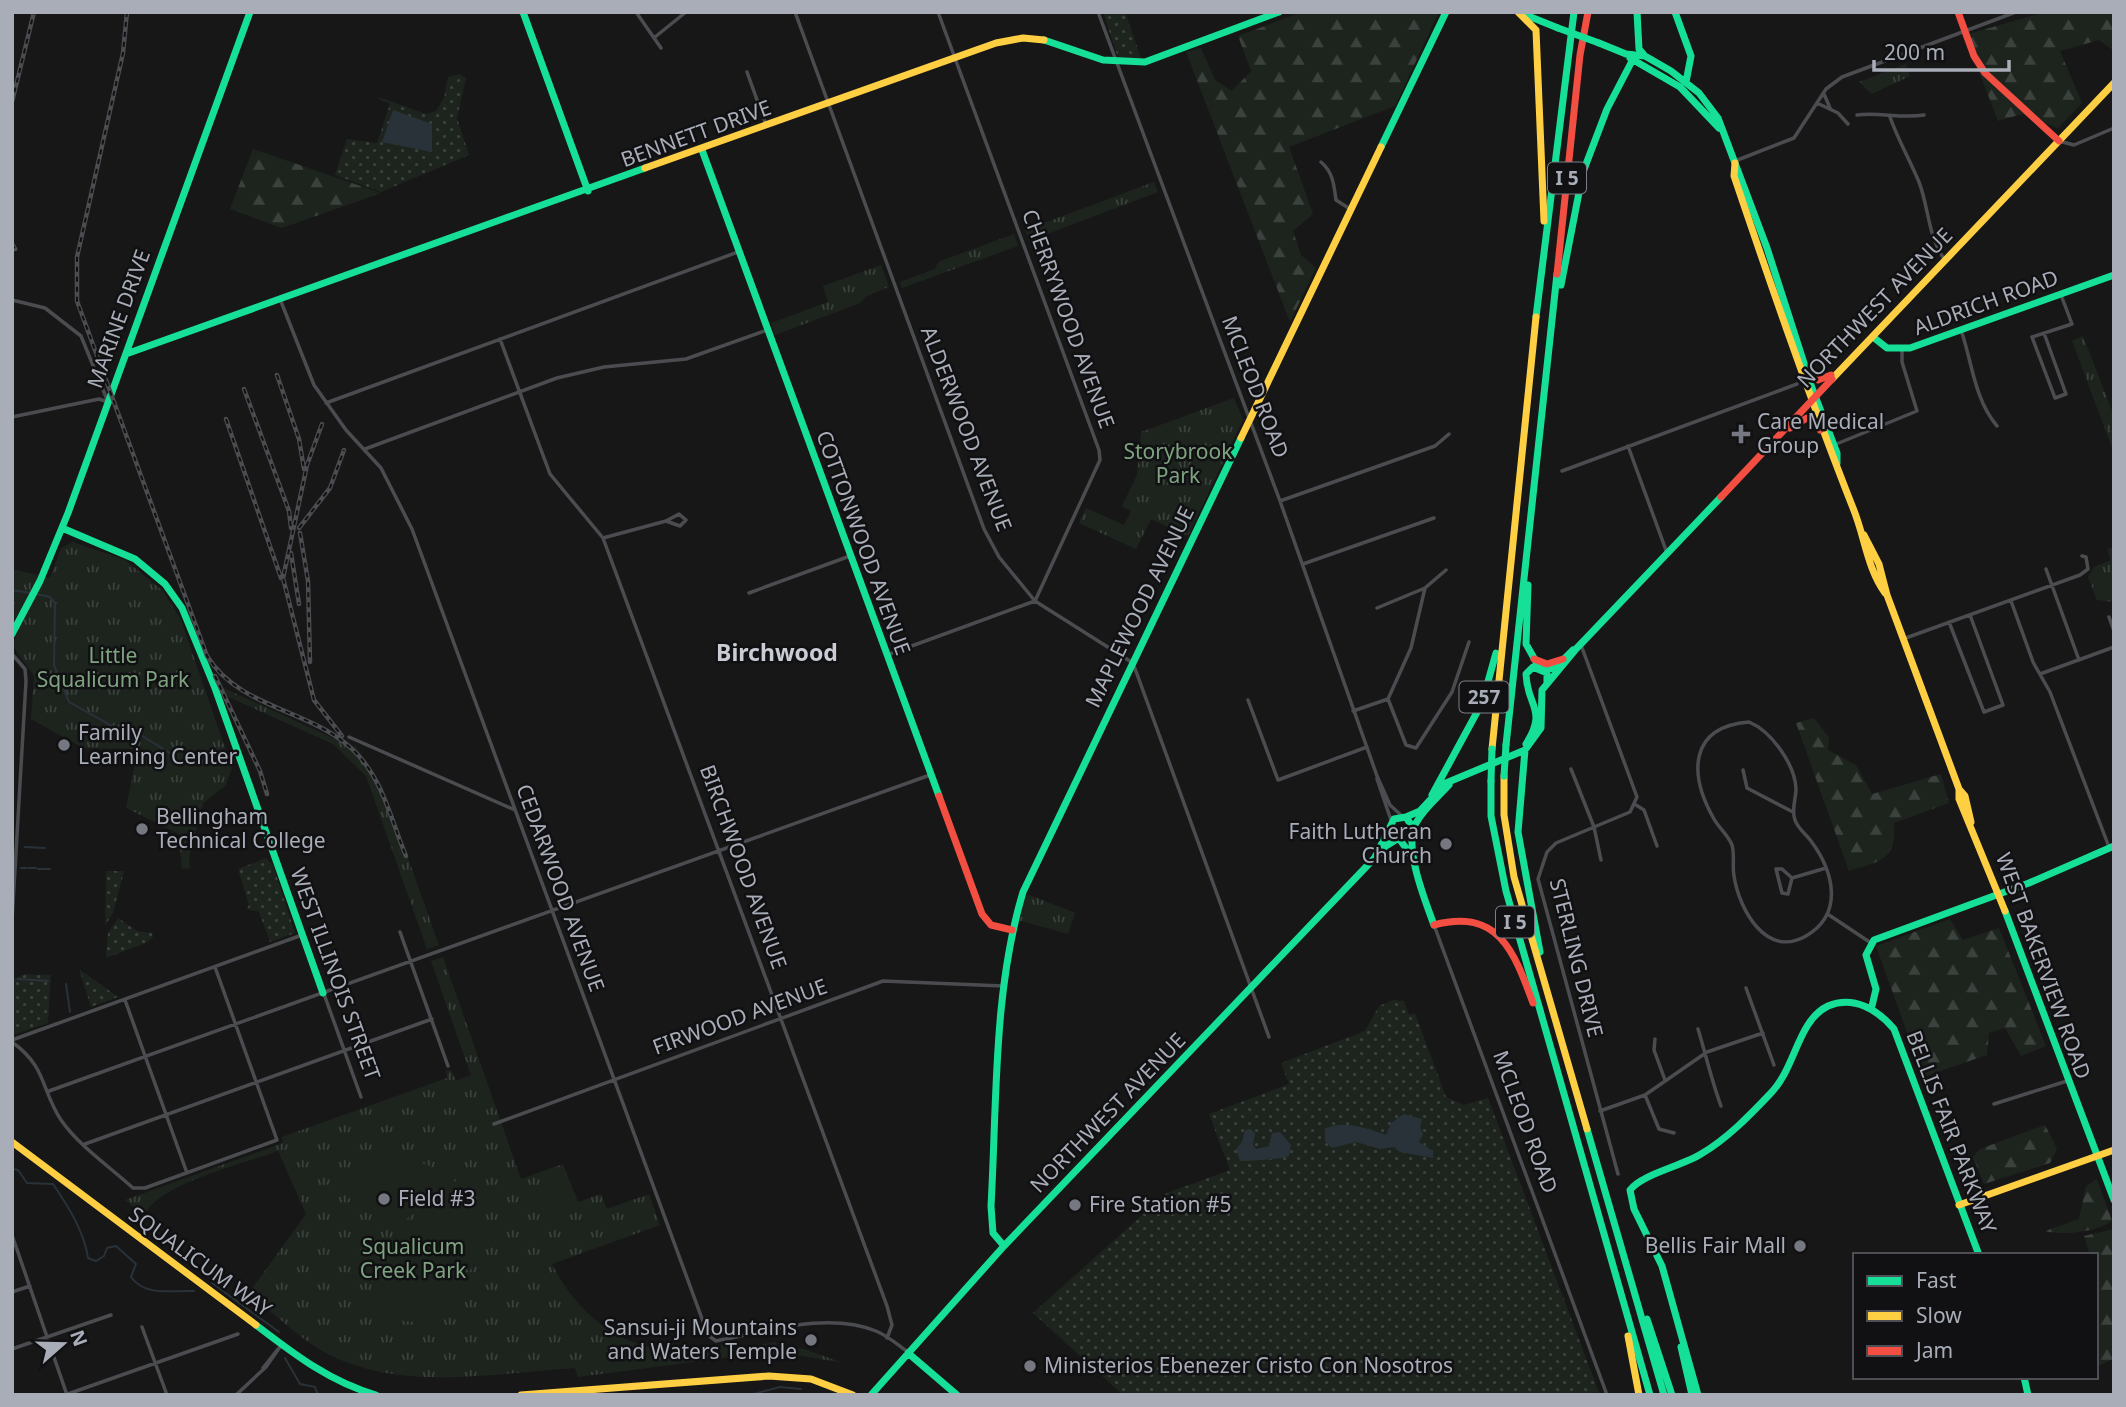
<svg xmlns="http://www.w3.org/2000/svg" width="2126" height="1407" font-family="'Noto Sans',sans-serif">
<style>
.grass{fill:url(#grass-dots)}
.forest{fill:url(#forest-firs)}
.park{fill:url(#park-tufts)}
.garden{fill:#1d241e}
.water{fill:#2a3239}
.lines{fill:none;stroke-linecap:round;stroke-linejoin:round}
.stream{stroke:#2a3239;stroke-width:2}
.street{stroke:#4b4c50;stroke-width:3.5}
.fast{stroke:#16e098;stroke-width:7}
.slow{stroke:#ffcf43;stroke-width:7}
.jam{stroke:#f24e42;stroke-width:7}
.rail-casing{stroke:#4b4c4f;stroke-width:4.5}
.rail{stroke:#111113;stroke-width:2;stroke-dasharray:5;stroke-linecap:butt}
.fast-bridge{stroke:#16e098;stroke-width:7}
.poi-dot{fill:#757880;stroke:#111113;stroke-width:2.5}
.labels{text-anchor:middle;stroke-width:5;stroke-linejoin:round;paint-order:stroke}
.shield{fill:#111113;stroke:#7b7e86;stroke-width:2}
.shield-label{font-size:19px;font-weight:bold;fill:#a8adb8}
.street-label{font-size:21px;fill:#a8adb8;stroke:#111113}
.poi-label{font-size:21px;fill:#a8adb8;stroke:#111113;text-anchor:start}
.park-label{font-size:21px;fill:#7fa381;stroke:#111113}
.neighbourhood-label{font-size:23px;font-weight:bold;fill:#c9ccd4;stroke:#111113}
</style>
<defs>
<pattern id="grass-dots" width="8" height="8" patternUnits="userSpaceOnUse" patternTransform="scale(1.75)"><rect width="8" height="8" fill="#1d241e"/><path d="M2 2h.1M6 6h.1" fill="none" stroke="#3b413d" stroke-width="1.8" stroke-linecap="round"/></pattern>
<pattern id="forest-firs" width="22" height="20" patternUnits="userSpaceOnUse" patternTransform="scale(1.75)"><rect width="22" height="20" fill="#1d241e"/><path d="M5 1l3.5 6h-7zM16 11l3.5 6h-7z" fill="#3b413d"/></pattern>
<pattern id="park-tufts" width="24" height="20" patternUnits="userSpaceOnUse" patternTransform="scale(1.75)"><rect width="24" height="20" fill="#1d241e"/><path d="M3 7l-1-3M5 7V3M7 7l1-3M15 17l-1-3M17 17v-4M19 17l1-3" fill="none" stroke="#3b413d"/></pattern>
</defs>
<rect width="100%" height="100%" fill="#171717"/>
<path class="grass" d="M1103,12H1125L1141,58H1118Z
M460,74L466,78L457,118L469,155L381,192L335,175L347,139L377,143L390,104L379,99V97L426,114L436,111L444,98L448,77Z
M266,858L273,865L295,933L270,942L259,912L247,909L249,905L238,869Z
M106,871H124L113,913L105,926Z
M118,918L137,931L152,933L153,937L146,943L106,958L108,933Z
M79,969L118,997L91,1007Z
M25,974L51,975L48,1023L12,1035L13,979Z
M1393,1000L1404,1001L1409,1015L1415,1013L1446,1097L1464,1105L1488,1098L1600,1395H1123L1033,1313L1167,1193L1230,1170L1209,1114L1289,1084L1281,1063L1365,1031L1379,1006Z"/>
<path class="forest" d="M1302,12H1439L1395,106L1289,147L1313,214L1293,231L1301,255L1316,268L1290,322L1186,52L1201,48L1215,80L1232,91L1251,71L1238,36Z
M2045,12H2114V51L2099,40L2060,51L2082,103L2058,128L2022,114L1998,121L1965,35Z
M253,149L381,193L282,228L230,209Z
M1814,718L1829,738L1828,750L1856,765L1872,794L1941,774L1949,803L1894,823C1897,861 1880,861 1849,871L1796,723Z
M1950,919L1963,940L1999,928L2046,1046L2021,1056L2005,1028L1989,1033L1987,1055L1923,1077L1876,946Z
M2045,1125L2057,1149L2050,1163L1984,1184L1973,1157L1980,1149Z
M2097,1179L2112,1221C2096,1232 2064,1236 2045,1231L2079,1219L2086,1186Z
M2114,1229L2113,1359L2096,1367V1255H2090L2084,1236Z"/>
<path class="park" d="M1906,64L1910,76L1872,94L1859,82Z
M1154,182L1158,192L1029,241L1025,230Z
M1014,234L1018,246L902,288L900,282L935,269L938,262Z
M881,265L889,287L867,296L858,304L775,335L771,323L828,302L823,286Z
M2083,336L2114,416V453L2072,341Z
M1234,398L1243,420L1188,536L1151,519L1136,549L1079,523L1086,508L1124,525L1131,511L1122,506L1137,475L1141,432Z
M73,542L125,560L163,591L181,620L232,768L225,786L203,803L189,859L190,868L182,869L179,834L126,808L138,749L83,748L31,719L34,676L12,645L26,614L20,611L12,624V569L50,578L61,548Z
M2114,547V602L2097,600L2088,577L2094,567L2111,560L2107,549Z
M219,686L355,748L354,744L382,785L439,945L427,949L366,776L333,744L222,694Z
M1027,894L1075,913L1068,934L1018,920Z
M443,957L521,1179L563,1164L578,1202L601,1194L607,1209L649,1194L660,1225L552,1264C575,1310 618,1350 673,1349C693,1349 713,1346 732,1344L734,1349L776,1342L777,1346L804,1349L843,1363L796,1355L754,1354L578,1377L575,1368C496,1373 404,1392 330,1355C301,1341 274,1313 249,1293L306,1214L278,1151C246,1163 154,1185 145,1216L125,1200L283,1143L282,1137L447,1078L446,1070L452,1071L456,1081L471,1075L431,961Z"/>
<path class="garden" d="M395,1157L411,1158L436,1169L402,1228L397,1229L340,1192L364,1167Z
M444,1174C482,1196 490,1233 470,1271L412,1237L411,1233Z
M562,1178L572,1204L541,1216L534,1196L538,1187Z
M406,1246L465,1280C439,1325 415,1333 370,1307L402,1248Z"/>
<path class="water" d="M393,110L432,124V152L382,142Z
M1404,1114L1422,1119L1420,1127L1423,1134L1419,1142L1433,1151V1158L1400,1152L1394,1147L1380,1149L1356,1142L1332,1148L1325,1141V1129C1343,1119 1369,1129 1386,1135L1391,1123Z
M1250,1129L1255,1133L1253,1145L1256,1149L1269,1146L1272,1133L1280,1132L1291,1145L1289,1156C1284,1159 1247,1161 1240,1161L1236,1149L1242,1142L1245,1130Z"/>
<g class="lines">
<path class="stream" d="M2026,13L2048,12
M12,590L31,593
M36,594L50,597L55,603L54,665L69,702L114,727L139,734L173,755
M25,847L45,848
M21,868H26
M28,868H36
M38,869H50
M18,979L48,981
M66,984L70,1012
M12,1169L18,1170L27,1183L53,1184C68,1206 84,1231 88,1258L96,1261L104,1256L107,1248L116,1246L136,1264L131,1277C145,1297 172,1290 194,1291
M212,1283L279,1332
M285,1358L300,1384L315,1387L318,1395
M665,1395H688
M750,1395L780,1387L801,1389"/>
<path class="street" d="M636,12L661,48
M795,12L984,529L999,557L1035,601L1133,663L1269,1037
M1098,12L1280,501L1377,776L1390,805L1402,816
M655,37L686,12
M747,72L766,125
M1824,94L1830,108
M1817,103L1838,113L1848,124
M1857,115C1880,112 1901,119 1924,115
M1890,117C1898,140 1910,160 1919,182C1929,208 1928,238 1945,260
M2059,141L2074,145L2114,128
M1735,161L1794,138L1826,89L1842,77L2016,12
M1321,162C1333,172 1334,185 1336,200L1350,209
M280,299L314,385L346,430L381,468L412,529L708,1335L716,1341C766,1332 827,1311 876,1331C888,1336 898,1345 908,1352
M12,300L45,308L81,336L108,402
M1961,330C1972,361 1974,399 1997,426
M2044,333L2066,394L2055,398L2032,337L2072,324L2061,295
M500,339L550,474L603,538L887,1306L892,1325L887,1338
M326,403L738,252
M12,417L99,399L108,402
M1834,445L1917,411L1902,362V350
M1628,446L1667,553
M365,449L557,378L604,367L686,359L767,330
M1562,471L1797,384
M1280,501L1435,446L1449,434
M603,538L666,521L680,526L686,520L679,514L666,521
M1303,564L1434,518
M2046,569L2079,660
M749,593L850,556
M2011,601L2033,662L2050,692L2109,847
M1377,608L1425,588
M2109,617L2114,631
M1949,622L1984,712L2003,705L1970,615
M1903,639L2080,575L2088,569L2086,557L2082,556
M1581,645L1637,797L1630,812L1556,843L1547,852L1538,879L1618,1174
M12,654L25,669L26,681L12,921
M887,655L1035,601L1100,460L1099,450L938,12
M2040,674L2114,647
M1388,699L1406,745L1416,748L1452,692L1469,642
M1248,700L1278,780L1367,747
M1353,711L1388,699L1411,648L1425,588L1446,570
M1749,722C1771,731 1795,764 1796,789C1796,799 1791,810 1795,820C1798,829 1806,834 1811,841C1834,872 1844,914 1806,936C1766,959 1739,909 1734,876C1732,866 1735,855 1732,845C1728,835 1719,828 1714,819C1689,775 1688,727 1749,722Z
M349,737L515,810
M1571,769L1594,827L1601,860
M1743,770L1747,788L1793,812
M1377,779L1391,820
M1636,805L1644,810L1657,846
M1776,869H1782L1792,878L1788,894L1782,893Z
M1792,878L1826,868
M1829,915L1871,943
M1434,925L1607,1395
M400,932L448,1066
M1746,988L1774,1065
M324,994L361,1097
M125,1000L187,1173
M1698,1029C1706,1055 1711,1079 1721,1106
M1655,1039L1654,1050L1665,1080
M12,1040L302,935
M12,1042C47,1067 41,1090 61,1120C79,1146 110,1167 133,1188H145L277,1140L215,967
M49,1091L930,775
M1645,1095L1659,1129L1674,1133
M1994,1104L2067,1081
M1600,1111L1645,1095L1707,1052L1763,1033
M494,1124L883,981L1003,986
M85,1144L432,1019
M12,1235L67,1395
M12,1292L30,1286
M142,1327L167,1395
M12,1349L111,1315
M263,1368L278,1349
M65,1395L238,1334
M236,1395L266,1367L282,1344"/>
<path class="fast" d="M523,12L588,191
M1637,12L1639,49L1645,56
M1675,12L1691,56L1686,82
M1521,13L1558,28
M1044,40L1103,60L1145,62L1279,12
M1599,43L1626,54L1645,56L1671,71L1699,93L1718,118L1767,248L1812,388L1837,453V463
M1630,58L1680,87L1719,128
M1381,147L1446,12
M702,150L939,796
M1561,285L1583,172L1607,109L1632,61
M1536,317L1574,12
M1873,337L1887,348H1910L2114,275
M126,354L645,168
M62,528L135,559L165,584L182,608L215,688L323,993
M1528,585L1526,644L1539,667
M12,634L40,581L68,513L250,12
M1545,669L1556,667L1573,650
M1526,744C1548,709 1527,707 1526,674L1533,667L1547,673V683
M1506,745L1557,274
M1525,750L1518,832L1540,952
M1491,781V816L1506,891L1650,1395
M1432,795L1482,703L1496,653
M1406,817L1420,811L1446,783L1525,750L1541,728L1542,690L1576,649L1721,497
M1400,840L1414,859
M1375,857L1394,819L1406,817L1413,828
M2005,911L2114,1200
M1434,925C1425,900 1403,847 1416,823C1424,808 1438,797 1449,785
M1872,1006L1876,989L1866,955L1874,940L2029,883L2114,846
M1587,1129L1664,1395
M1004,1246L993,1233L991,1206C997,1102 993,992 1023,892L1241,438
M1647,1319L1672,1395
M256,1325C294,1354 330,1382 376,1395
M1681,1347L1692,1395
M908,1353L957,1395
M2024,1377L2028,1395
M871,1395L1004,1246L1386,846L1397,839
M1698,1395L1662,1266L1634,1209L1630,1190C1642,1174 1682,1166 1701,1154C1727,1139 1750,1115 1770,1094C1796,1068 1797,1021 1828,1006C1854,995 1878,1010 1894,1029L1979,1255"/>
<path class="slow" d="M1518,12L1536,30L1544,221
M1735,163L1734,176C1772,288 1810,399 1853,508C1865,537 1867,568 1885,593
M645,168L996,43L1023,38L1044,40
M1832,379L2114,83
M1241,438L1381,147
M1864,535L1879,564L1887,595L1959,789V799L2005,911
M1492,749L1536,317
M1504,776V815L1514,877L1587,1129
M1959,789L1965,796L1971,822
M12,1142L256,1325
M1959,1205L2114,1150
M1628,1336L1639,1395
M521,1395L769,1376L811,1379L853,1395"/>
<path class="jam" d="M1958,12L1974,56L1985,73L2059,141
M1557,274L1580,55L1588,12
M1808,372L1818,380L1831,375
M1790,428L1807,418L1814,421L1820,430
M1721,497L1832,379
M1534,659L1547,664L1563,659
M939,796L982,914L991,925L1012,930
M1434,925C1498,908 1514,951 1533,1003"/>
<defs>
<path id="rail" d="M127,12L123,53L77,257V301L207,656C241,711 316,709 358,755C383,782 392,822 406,856
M12,102L34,12
M12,244L15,249
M277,375L299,439L304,469
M244,389L289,511L291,528
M226,419L281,578
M322,424L307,465L283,578L314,700L342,736
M299,528L330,488L344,450
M300,533L308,581L310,662
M291,553L299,604
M215,676L260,771L267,794"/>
</defs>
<use href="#rail" class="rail-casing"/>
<use href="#rail" class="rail"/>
<path class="fast-bridge" d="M1558,28L1599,43
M1504,776L1506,745
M1491,781L1492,749"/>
</g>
<g class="poi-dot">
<path d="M1737.5 423.5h7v7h7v7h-7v7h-7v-7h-7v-7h7z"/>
<circle cx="64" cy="745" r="7"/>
<circle cx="142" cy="829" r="7"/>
<circle cx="1446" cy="844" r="7"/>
<circle cx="384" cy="1199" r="7"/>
<circle cx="1075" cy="1205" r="7"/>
<circle cx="1800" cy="1246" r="7"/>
<circle cx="811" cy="1340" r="7"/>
<circle cx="1030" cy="1366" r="7"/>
</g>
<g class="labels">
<g class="shield">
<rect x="1548" y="162.5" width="38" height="31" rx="5"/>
<rect x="1459.5" y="681.5" width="49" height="31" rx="5"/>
<rect x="1496" y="906.5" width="38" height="31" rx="5"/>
</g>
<g class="shield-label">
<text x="1567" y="185">I 5</text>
<text x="1484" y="704">257</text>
<text x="1515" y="929">I 5</text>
</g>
<g class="street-label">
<text transform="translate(696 134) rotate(-20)" y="7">BENNETT DRIVE</text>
<text transform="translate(1986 303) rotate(-20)" y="7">ALDRICH ROAD</text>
<text transform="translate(1875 308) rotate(-46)" y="7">NORTHWEST AVENUE</text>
<text transform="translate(119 319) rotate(-70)" y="7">MARINE DRIVE</text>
<text transform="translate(1068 319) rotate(70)" y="7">CHERRYWOOD AVENUE</text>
<text transform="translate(1255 387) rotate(69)" y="7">MCLEOD ROAD</text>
<text transform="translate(966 429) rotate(69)" y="7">ALDERWOOD AVENUE</text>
<text transform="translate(863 543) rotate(70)" y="7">COTTONWOOD AVENUE</text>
<text transform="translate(1140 607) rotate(-64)" y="7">MAPLEWOOD AVENUE</text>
<text transform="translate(743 867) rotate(70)" y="7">BIRCHWOOD AVENUE</text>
<text transform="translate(560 888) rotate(70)" y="7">CEDARWOOD AVENUE</text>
<text transform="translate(1576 958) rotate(76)" y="7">STERLING DRIVE</text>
<text transform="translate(2043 966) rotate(70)" y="7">WEST BAKERVIEW ROAD</text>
<text transform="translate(335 974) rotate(70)" y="7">WEST ILLINOIS STREET</text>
<text transform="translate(740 1017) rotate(-20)" y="7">FIRWOOD AVENUE</text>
<text transform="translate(1108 1113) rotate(-46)" y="7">NORTHWEST AVENUE</text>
<text transform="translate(1525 1122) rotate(70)" y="7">MCLEOD ROAD</text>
<text transform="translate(1951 1132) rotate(69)" y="7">BELLIS FAIR PARKWAY</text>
<text transform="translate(200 1262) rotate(36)" y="7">SQUALICUM WAY</text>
</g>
<g class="poi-label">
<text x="1757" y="429">Care Medical<tspan x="1757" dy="24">Group</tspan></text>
<text x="78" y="740">Family<tspan x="78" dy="24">Learning Center</tspan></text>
<text x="156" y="824">Bellingham<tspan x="156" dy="24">Technical College</tspan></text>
<text x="1432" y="839" text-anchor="end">Faith Lutheran<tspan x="1432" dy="24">Church</tspan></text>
<text x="398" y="1206">Field #3</text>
<text x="1089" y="1212">Fire Station #5</text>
<text x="1786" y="1253" text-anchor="end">Bellis Fair Mall</text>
<text x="797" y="1335" text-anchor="end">Sansui-ji Mountains<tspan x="797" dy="24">and Waters Temple</tspan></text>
<text x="1044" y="1373">Ministerios Ebenezer Cristo Con Nosotros</text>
</g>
<g class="park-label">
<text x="1178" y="459">Storybrook<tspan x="1178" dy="24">Park</tspan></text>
<text x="113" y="663">Little<tspan x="113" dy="24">Squalicum Park</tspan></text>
<text x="413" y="1254">Squalicum<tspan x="413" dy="24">Creek Park</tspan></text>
</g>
<g class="neighbourhood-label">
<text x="777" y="661">Birchwood</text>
</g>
</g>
<rect width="2126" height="1407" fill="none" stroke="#a8adb8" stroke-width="28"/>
<rect x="1853" y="1253" width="245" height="126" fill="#111113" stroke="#4d4f55" stroke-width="2"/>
<rect x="1867" y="1276" width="35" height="10" fill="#16e098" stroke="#4d4f55" stroke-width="2"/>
<text x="1916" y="1288" font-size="21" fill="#a8adb8">Fast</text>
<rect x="1867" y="1311" width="35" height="10" fill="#ffcf43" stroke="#4d4f55" stroke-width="2"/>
<text x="1916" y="1323" font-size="21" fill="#a8adb8">Slow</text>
<rect x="1867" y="1346" width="35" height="10" fill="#f24e42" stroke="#4d4f55" stroke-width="2"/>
<text x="1916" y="1358" font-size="21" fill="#a8adb8">Jam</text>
<g transform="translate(63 1344) rotate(70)" stroke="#111113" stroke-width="5" paint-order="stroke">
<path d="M0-5L12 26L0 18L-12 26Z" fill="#a8adb8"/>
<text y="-10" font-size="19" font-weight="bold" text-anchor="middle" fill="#a8adb8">N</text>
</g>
<path d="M1874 60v10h135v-10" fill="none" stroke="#a8adb8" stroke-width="3.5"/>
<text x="1884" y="60" font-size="21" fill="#a8adb8" stroke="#111113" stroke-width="5" paint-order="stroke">200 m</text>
</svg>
